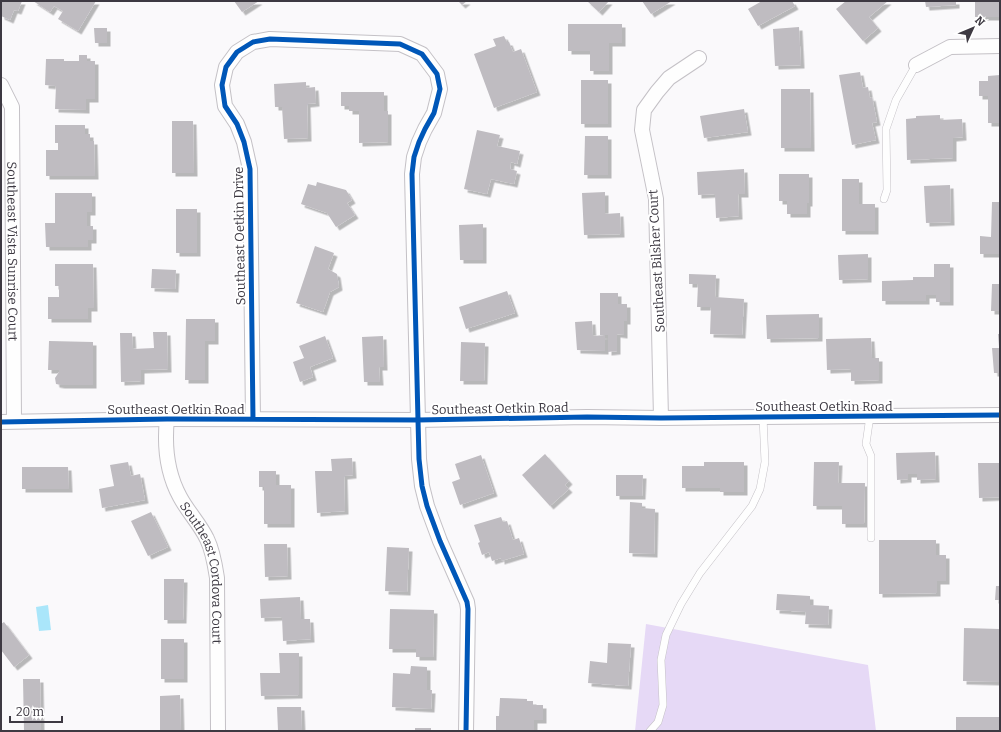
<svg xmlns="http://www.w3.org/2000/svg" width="1001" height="732" font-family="Bitter,serif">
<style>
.green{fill:#e6d9f6}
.water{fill:#aae6fa}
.building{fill:#bfbcc1;filter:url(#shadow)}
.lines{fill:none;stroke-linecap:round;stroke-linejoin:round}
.lane-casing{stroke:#c4c1c6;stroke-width:8}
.street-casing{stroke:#c4c1c6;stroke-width:16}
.lane{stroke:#fefefe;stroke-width:7}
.street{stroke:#fefefe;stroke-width:14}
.cycleway-casing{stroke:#fff;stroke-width:8}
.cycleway{stroke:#0057b8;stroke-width:5}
.labels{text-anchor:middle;stroke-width:4;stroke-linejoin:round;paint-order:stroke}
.street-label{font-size:13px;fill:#3d3942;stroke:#fff}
</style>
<defs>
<filter id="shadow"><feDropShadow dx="3.5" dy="3.5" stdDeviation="0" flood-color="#0004"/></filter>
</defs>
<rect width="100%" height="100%" fill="#faf9fb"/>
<path class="green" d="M646,624L868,665L876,731H635Z"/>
<path class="water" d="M48,605L51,630L39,631L36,607Z"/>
<path class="building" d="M1,1H22L18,11L14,10L10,20L1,16Z
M33,1H96L78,31L58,19L63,11L54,6L50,12Z
M234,1H259L242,12Z
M458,1H467L462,5Z
M587,1H609L599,12Z
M642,1H672L651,14Z
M762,1H792L795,6L758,26L748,9Z
M846,1H888L869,17L878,28L863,41L836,9Z
M925,1H956V5L926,7Z
M975,1H1000V17H975Z
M568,24H622V43H609V71H590V51H568Z
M799,27L801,65L775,66L773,29Z
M94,28H107V43H95Z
M504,36L507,42H509L513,52L521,49L537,92L494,108L474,54L496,46L493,39Z
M79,55H87V61H95V99H86V110L55,109L56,86L45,85L46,59H64V61H79Z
M860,72L863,88L868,87L870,98L872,97L877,122L872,123L876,140L852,145L839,75Z
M1000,75V123H988V96H979V81H988V76Z
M581,80H608V124H581Z
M306,82V88L315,87L316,103L307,104L308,138L284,139L282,107H275L274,84Z
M781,89H810L811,148H781Z
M341,92H384V111H388V142L359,143V111H349V106H341Z
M744,109L748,132L704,138L700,116Z
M940,115V120L962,119L963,137L953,138V158L907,160L906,119L916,118V116Z
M172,121H193L194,173H172Z
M55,125H85V134H90V141H94L95,176H46V150H58V143H55Z
M477,130L500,135L497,146L520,151L517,164L511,162L510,169L517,171L514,184L491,179L487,194L464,189Z
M585,136H608V175H584Z
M744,169L745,194H738L739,216L716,218L715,194L698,195L697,172Z
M779,174H809V203H807V214H787V201H779Z
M842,179H859V204H875V231H842Z
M317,182L346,190L352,200L347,203L355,215L336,227L327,213L301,204L308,184L316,186Z
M950,185L951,222L926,223L924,186Z
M605,192V214L620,213L621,234L584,235L582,193Z
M55,193H92V212H87V226H93V240H88V247H46L45,223H55Z
M992,202H1000V254H980V236L991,237Z
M176,209H197V253H176Z
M483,224V260H460L459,225Z
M315,246L334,253L328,269L337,274L339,287L330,292L323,312L296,303Z
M868,254V279L839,280L838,255Z
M55,264H93L94,308H88V319H48V297H59V286H55Z
M934,264H950V302H936V295H926V301H882V281L913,280V277H934Z
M152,269L176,270L175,289L151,288Z
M689,274L716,275L715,297L744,299L742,335L710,334L711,307H697L698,284H689Z
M992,284H1000V311H991Z
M507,291L515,313L466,329L459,307Z
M600,293H618V304H627V321H624V335L617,334V351L608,352V335H600Z
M819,314V338L767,339L766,315Z
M186,319H215V341H205V380H185Z
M592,321L593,336L605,335V351L577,350L575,322Z
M153,332H167L168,369L141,370V381L121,382L120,333H132L133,349L154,348Z
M998,334H1000V347H999Z
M325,336L333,358L310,367L313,377L300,382L293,362L304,358L299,346Z
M383,336L384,367H379L380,382H364L362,337Z
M871,338L872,358H879V380L851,381V369L827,370L826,339Z
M49,341L93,342V385H61L56,384L55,378L59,372V370H48Z
M461,342L485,343L484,381H460Z
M992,348H1000V373H994Z
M935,452L936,479L917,480V474H908V479L897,480L896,453Z
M545,454L569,481L565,485L569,489L550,506L522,475Z
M481,455L494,493L460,505L452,482L460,479L455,464Z
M352,458L353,475L344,476L345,511L317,513L315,471H332L331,459Z
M128,462L131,476L140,474L145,500L102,508L99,489L114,486L110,465Z
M704,462H744V492H720V488H682V466H704Z
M814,462H839L838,483H865L864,524H842V506H813Z
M978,463H1000V497L979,498Z
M22,467H68L69,489H22Z
M259,471H276V485H291V524H264V487H259Z
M616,475H643L642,496H616Z
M630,502L642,503V508L655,509L654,554L629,553Z
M151,512L168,547L148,556L131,521Z
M501,517L503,522L507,521L513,540L519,538L524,554L501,561V558L492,561L489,552L482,555L478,543L480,542L474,525Z
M879,540H936V555H946V581H937V593L879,594Z
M264,544H287L288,576L265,577Z
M387,547L409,548L407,592L385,591Z
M164,579H184L183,620H164Z
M996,586H1000V600H995Z
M777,594L810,596V605L829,606L828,625L805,624L806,612L776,610Z
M300,597L301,619H310L311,639L283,641L282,617L261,618L260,599Z
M390,609L434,610L433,657H416V649H389Z
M4,622L29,655L14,667L1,650V624Z
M964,628L1000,629V682L963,681Z
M161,639H184V679H161Z
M608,643L631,644L628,686L588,683L590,661L607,663Z
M279,653H299V695L261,696L260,673H280Z
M411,666L427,667V690H432L431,709L392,707L393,673L410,674Z
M23,679H40L41,731H24Z
M180,695L181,731H160V696Z
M500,698L527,699V701H533V705H543V720H534V731H496V716H499Z
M277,707H301L302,731H278Z
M956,717H1000V731H956Z
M415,728H431V731H415Z"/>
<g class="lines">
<defs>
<path id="lane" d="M884,199L887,190L886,129L896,100L916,65
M870,416L866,444L871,456V538
M650,731L658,722L663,705L661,660L666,635L681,604L700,573L752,506L760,489L765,462L763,417"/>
<g id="street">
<path d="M916,65L950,47L1000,46"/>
<path id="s1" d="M1,85L12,107L14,421"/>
<path d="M661,418L656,199L642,130L644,110L657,92L669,78L699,58"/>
<path id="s2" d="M167,419C164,447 167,473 180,497C188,512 200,524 207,539C213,551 215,565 217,578L218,731"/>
<path d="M253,419L250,169L244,142L237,124L225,106L222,85L226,67L237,52L253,42L270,39L400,44L422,54L437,74L440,89L434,113L425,129L419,142L414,157L412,174L418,420L419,459L422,486L427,506L440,541L467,602L468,609L466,731"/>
<path d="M1,422L167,419L418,420L587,417L661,418L1000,415"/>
</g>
</defs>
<use href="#lane" class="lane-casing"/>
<use href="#street" class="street-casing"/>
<use href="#lane" class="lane"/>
<use href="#street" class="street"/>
<defs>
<path id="cycleway" d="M253,419L250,169L244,142L237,124L225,106L222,85L226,67L237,52L253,42L270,39L400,44L422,54L437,74L440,89L434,113L425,129L419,142L414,157L412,174L418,420L419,459L422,486L427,506L440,541L467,602L468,609L466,731
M1,422L167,419L418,420L587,417L661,418L1000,415"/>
</defs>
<use href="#cycleway" class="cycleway-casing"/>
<use href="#cycleway" class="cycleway"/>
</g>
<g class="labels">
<g class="street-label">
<text transform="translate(239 236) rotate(-91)" y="5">Southeast Oetkin Drive</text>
<text dy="5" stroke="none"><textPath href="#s1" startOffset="169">Southeast Vista Sunrise Court</textPath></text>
<text transform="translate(656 261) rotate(-93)" y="5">Southeast Bilsher Court</text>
<text x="824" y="411">Southeast Oetkin Road</text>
<text transform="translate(500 408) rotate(-1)" y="5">Southeast Oetkin Road</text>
<text x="176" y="414">Southeast Oetkin Road</text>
<text dy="5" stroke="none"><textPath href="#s2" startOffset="162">Southeast Cordova Court</textPath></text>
</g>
</g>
<rect width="1001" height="732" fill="none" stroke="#3d3942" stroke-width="4"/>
<g transform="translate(973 28) rotate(46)" stroke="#ffffff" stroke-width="3" paint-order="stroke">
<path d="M0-3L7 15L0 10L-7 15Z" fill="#3d3942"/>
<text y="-6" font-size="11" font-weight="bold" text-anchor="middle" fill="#3d3942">N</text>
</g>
<path d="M10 716v6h52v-6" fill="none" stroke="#3d3942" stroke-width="2"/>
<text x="16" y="716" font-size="12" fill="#3d3942" stroke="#ffffff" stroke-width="3" paint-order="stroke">20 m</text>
</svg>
